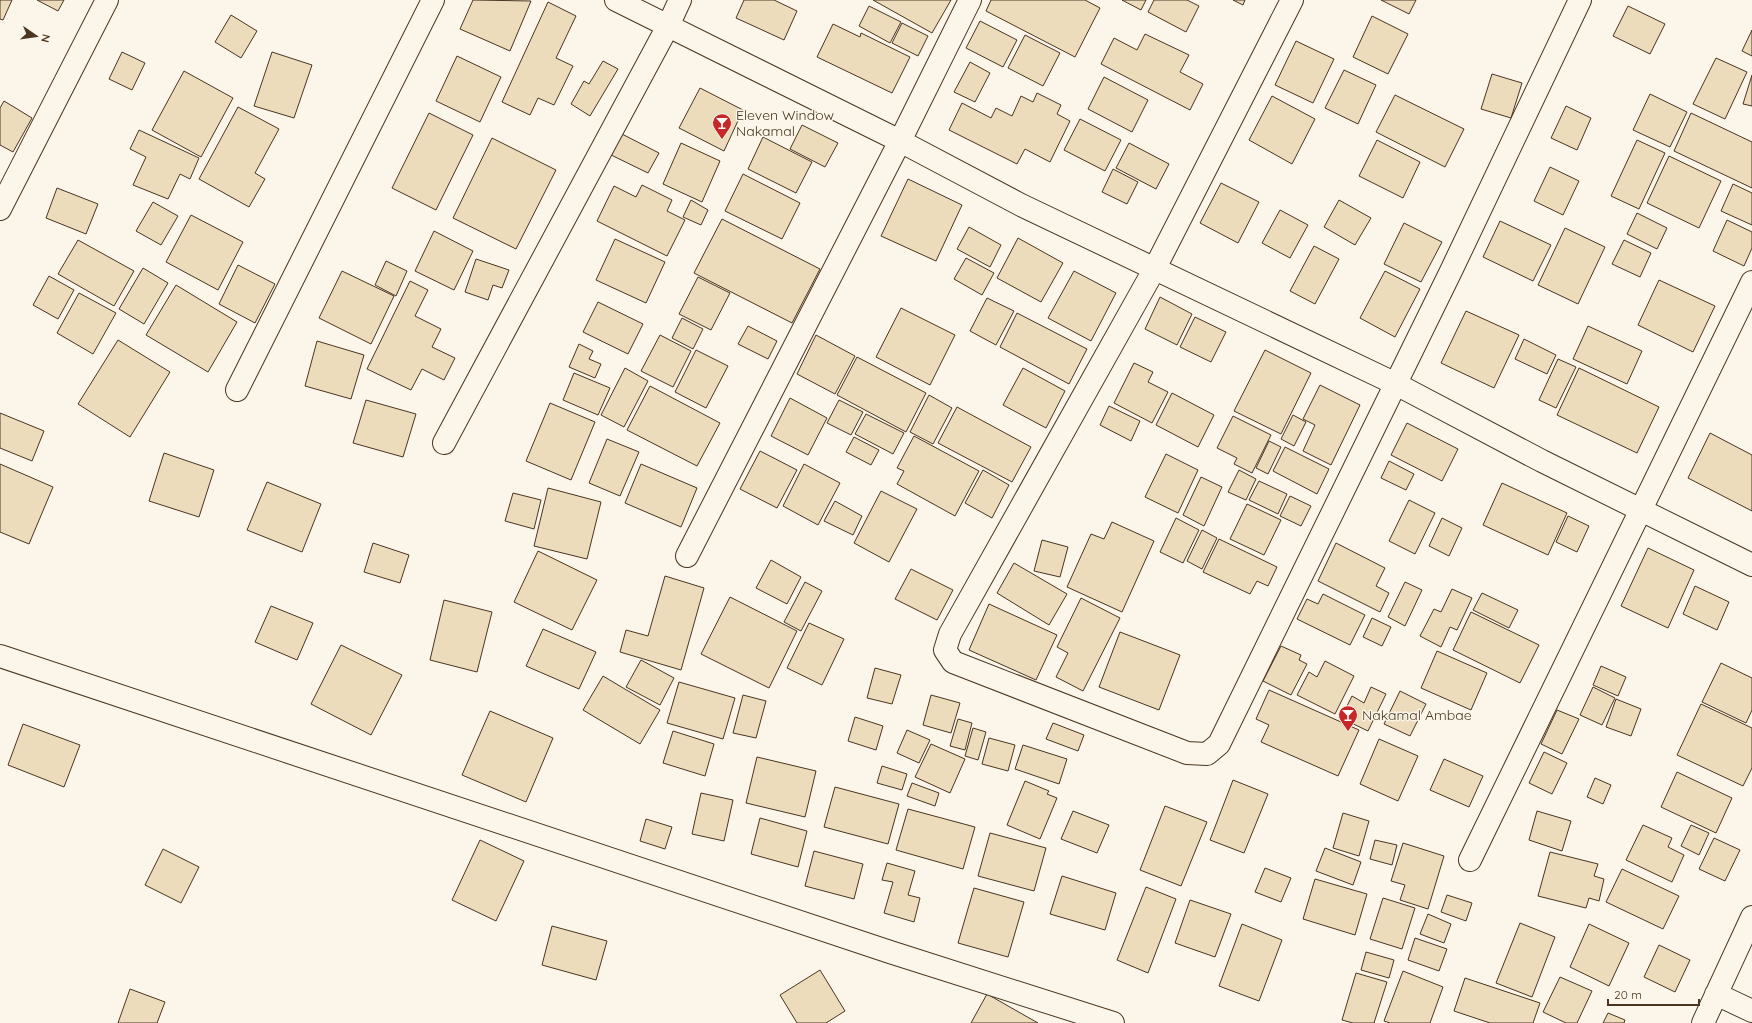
<svg xmlns="http://www.w3.org/2000/svg" width="1752" height="1023" font-family="Quicksand,sans-serif">
<style>
.building{fill:#ecdcbc;stroke:#4a3520}
.lines{fill:none;stroke-linecap:round;stroke-linejoin:round}
.minor-casing{stroke:#4a3520;stroke-width:24}
.minor{stroke:#fbf6e9;stroke-width:22}
.labels{text-anchor:middle;stroke-width:3;stroke-linejoin:round;paint-order:stroke}
.poi-label{font-size:14px;fill:#4a3520;stroke:#fbf6e9;text-anchor:start}
</style>
<rect width="100%" height="100%" fill="#fbf6e9"/>
<path class="building" d="M0,0H12L3,20L0,19Z
M37,0H64L58,11Z
M473,0L531,1L510,51L460,29Z
M744,0H774L797,11L784,40L736,18Z
M873,0H951L932,33Z
M991,0H1085L1100,8L1075,57L986,11Z
M1122,0H1146L1141,10Z
M1154,0H1187L1199,6L1186,32L1148,12Z
M1233,0H1245L1243,5Z
M1381,0H1416L1409,14Z
M548,2L576,16L556,58L573,66L554,105L538,98L530,115L502,102Z
M869,6L901,22L890,43L859,26Z
M1628,6L1665,24L1650,54L1613,36Z
M231,15L257,31L241,58L215,42Z
M1372,16L1408,34L1388,74L1353,57Z
M980,21L1017,40L1003,67L966,48Z
M902,23L928,36L918,56L892,43Z
M833,24L860,37L861,33L910,57L892,93L817,57Z
M1752,30V56L1742,51Z
M1145,34L1189,55L1180,72L1203,84L1190,110L1101,64L1114,38L1137,50Z
M1025,35L1060,53L1043,86L1008,68Z
M1296,41L1334,59L1313,103L1275,85Z
M122,52L145,63L132,90L109,79Z
M272,52L312,65L294,118L254,106Z
M457,56L501,77L480,122L436,101Z
M1716,58L1747,72L1725,119L1693,104Z
M603,61L618,69L590,116L571,104L584,81L589,84Z
M970,62L990,73L975,102L954,92Z
M1344,70L1376,85L1358,124L1325,108Z
M184,71L233,98L201,157L152,130Z
M1492,74L1522,83L1511,118L1481,109Z
M1752,75V106L1743,104Z
M1104,77L1148,100L1132,132L1088,109Z
M700,88L743,110L724,151L679,128Z
M1037,93L1061,105L1057,114L1070,121L1050,162L1025,149L1017,164L949,130L962,103L991,118L996,108L1012,116L1021,96L1033,102Z
M1650,94L1687,112L1670,147L1633,130Z
M1395,95L1464,129L1445,167L1376,132Z
M1272,96L1315,119L1292,164L1249,140Z
M4,101L32,118L13,152L0,145V108Z
M1566,106L1591,118L1577,150L1551,138Z
M238,107L279,129L255,173L265,179L249,207L199,179Z
M429,113L473,135L436,210L392,188Z
M1691,113L1752,142V188L1674,151Z
M1080,119L1121,140L1105,171L1064,150Z
M802,125L838,143L825,167L790,149Z
M139,130L199,158L190,179L180,174L168,199L133,185L146,157L130,149Z
M618,132L659,153L648,173L607,153Z
M763,137L812,162L796,193L748,169Z
M492,138L556,170L516,249L453,218Z
M1377,140L1420,162L1403,198L1359,176Z
M1637,140L1665,153L1639,209L1611,196Z
M681,143L720,161L702,202L663,184Z
M1129,143L1169,164L1156,189L1116,168Z
M1669,156L1721,181L1699,228L1647,203Z
M1550,167L1579,181L1563,215L1534,201Z
M1113,169L1138,182L1127,204L1102,192Z
M743,174L800,203L782,239L725,211Z
M908,179L962,205L936,261L881,236Z
M1221,183L1259,202L1238,243L1200,223Z
M1733,184L1752,193V225L1721,211Z
M642,185L672,200L667,211L685,220L667,256L597,221L614,186L636,197Z
M57,188L98,204L86,234L46,218Z
M691,200L708,210L701,225L683,217Z
M1339,200L1371,218L1355,245L1324,227Z
M153,202L178,216L161,245L136,231Z
M1280,210L1308,225L1290,258L1262,243Z
M1637,213L1667,228L1657,249L1627,234Z
M191,215L243,242L218,290L166,262Z
M722,219L820,269L792,323L694,273Z
M1727,220L1752,232V248L1744,266L1713,251Z
M1500,221L1551,245L1533,281L1483,257Z
M1404,223L1442,242L1421,282L1384,264Z
M969,227L1001,245L990,267L957,249Z
M1565,228L1605,247L1578,304L1538,285Z
M434,231L473,251L454,290L415,271Z
M1018,238L1063,263L1041,302L997,278Z
M615,239L665,262L646,303L596,280Z
M78,240L134,271L114,306L58,274Z
M1624,240L1651,253L1640,277L1612,264Z
M1314,246L1339,259L1315,304L1290,291Z
M966,258L994,273L982,295L954,279Z
M476,259L509,270L502,288L493,285L488,300L465,292Z
M386,261L407,271L396,296L375,285Z
M238,265L275,284L255,323L219,304Z
M143,268L168,283L144,324L119,309Z
M342,271L394,296L371,344L319,318Z
M1074,271L1116,293L1091,341L1048,318Z
M1385,271L1420,289L1395,337L1360,318Z
M49,276L74,290L58,319L33,305Z
M698,277L730,293L711,330L679,314Z
M1659,280L1715,306L1693,352L1638,325Z
M410,281L428,290L415,316L441,329L432,347L455,358L444,380L422,369L411,390L367,369Z
M176,285L237,322L208,372L146,335Z
M79,293L116,313L93,354L57,333Z
M1160,297L1192,314L1177,345L1145,329Z
M987,298L1014,311L996,345L970,331Z
M598,302L643,324L628,354L583,332Z
M901,308L955,335L930,385L876,357Z
M1466,311L1519,335L1494,388L1441,363Z
M1017,313L1087,349L1069,384L1000,347Z
M1195,317L1226,332L1211,362L1180,347Z
M682,318L703,329L693,349L672,338Z
M748,326L777,341L768,359L738,344Z
M1588,326L1642,351L1627,384L1573,359Z
M660,335L691,351L673,387L641,371Z
M816,335L855,356L835,394L797,374Z
M1524,339L1556,355L1547,374L1515,359Z
M118,340L170,372L130,437L78,404Z
M317,341L364,355L351,399L305,386Z
M579,344L593,351L589,359L601,364L595,378L569,367Z
M696,350L728,366L706,408L675,392Z
M1265,350L1311,373L1281,434L1234,411Z
M857,357L926,393L906,432L837,395Z
M1558,359L1576,367L1556,408L1539,400Z
M1134,363L1153,372L1148,382L1168,392L1152,423L1114,403Z
M625,368L648,381L624,427L601,415Z
M1023,368L1065,391L1046,428L1003,405Z
M1579,368L1659,407L1637,453L1557,415Z
M574,373L610,388L598,415L563,400Z
M1320,385L1360,405L1331,465L1303,451L1315,425L1303,419Z
M650,386L720,423L697,466L627,430Z
M1172,393L1214,415L1198,447L1156,425Z
M929,395L952,408L933,444L910,432Z
M790,398L827,418L808,455L771,436Z
M366,400L416,414L403,457L353,443Z
M839,400L863,412L851,435L827,423Z
M550,403L595,422L571,480L526,461Z
M1109,406L1140,421L1131,441L1100,425Z
M957,407L1031,447L1012,482L938,443Z
M0,413L44,431L32,461L0,448Z
M866,414L904,433L893,454L855,434Z
M1293,415L1306,422L1294,446L1281,439Z
M1233,416L1271,435L1252,473L1234,464L1237,458L1217,448Z
M1407,423L1458,449L1442,481L1391,455Z
M1710,433L1752,455V511L1688,478Z
M914,436L979,471L955,516L897,484L904,471L897,468Z
M854,437L879,450L871,465L846,452Z
M607,439L639,452L620,496L589,483Z
M1269,441L1281,447L1268,474L1256,468Z
M1285,447L1329,469L1317,494L1273,471Z
M760,451L797,470L777,508L740,489Z
M164,453L214,470L199,517L149,501Z
M1166,454L1198,470L1178,513L1145,497Z
M1389,461L1414,474L1406,490L1381,478Z
M0,464L53,487L29,544L0,532Z
M641,464L697,488L681,527L625,503Z
M804,464L840,483L818,525L783,506Z
M983,470L1009,485L992,518L965,503Z
M1239,470L1256,479L1246,500L1228,492Z
M1201,477L1222,487L1204,526L1183,515Z
M1259,481L1287,494L1278,514L1249,500Z
M267,482L321,504L302,552L247,530Z
M1502,483L1567,513L1548,555L1483,525Z
M548,488L601,502L587,559L534,546Z
M881,491L917,509L889,562L854,543Z
M513,493L541,500L534,529L505,521Z
M1290,496L1311,506L1301,526L1280,516Z
M1409,500L1435,513L1415,554L1389,541Z
M835,501L862,516L853,535L824,521Z
M1247,504L1281,520L1264,555L1230,539Z
M1568,516L1589,526L1577,552L1556,542Z
M1176,518L1199,530L1183,563L1160,552Z
M1442,518L1462,528L1449,556L1429,546Z
M1112,522L1154,541L1122,612L1067,587L1091,534L1104,539Z
M1202,530L1217,538L1202,569L1187,561Z
M1219,539L1277,567L1268,586L1257,581L1250,594L1203,572Z
M1042,540L1068,547L1060,577L1034,571Z
M373,543L409,555L400,583L364,572Z
M1336,543L1385,568L1376,586L1389,593L1380,612L1318,581Z
M1648,548L1694,570L1668,628L1621,606Z
M538,551L597,580L572,630L514,602Z
M771,560L801,577L787,604L756,588Z
M1014,563L1067,594L1049,625L997,593Z
M911,569L953,590L937,620L895,599Z
M665,576L704,588L681,670L620,652L626,630L648,636Z
M805,582L822,591L801,631L784,622Z
M1405,582L1422,590L1405,626L1388,617Z
M1695,586L1729,602L1717,630L1683,614Z
M1452,589L1472,598L1457,630L1450,627L1441,647L1420,636L1434,609L1441,612Z
M1482,593L1518,610L1509,628L1473,610Z
M1323,594L1365,615L1350,645L1297,619L1307,599L1318,604Z
M730,597L797,631L769,688L701,654Z
M1081,598L1120,618L1083,691L1056,677L1068,653L1057,647Z
M444,600L492,612L477,672L430,660Z
M989,604L1057,635L1036,680L969,650Z
M271,606L313,623L297,660L255,642Z
M1471,612L1539,645L1520,683L1453,650Z
M1372,618L1391,627L1382,646L1363,637Z
M809,623L844,639L822,685L787,668Z
M543,629L596,652L579,689L526,666Z
M1120,632L1180,655L1159,710L1099,687Z
M341,645L402,675L371,735L311,704Z
M1281,646L1301,655L1299,660L1307,664L1291,695L1263,681Z
M1437,651L1487,673L1471,710L1421,688Z
M641,660L674,678L660,705L626,687Z
M1325,661L1354,676L1335,714L1297,695L1309,672L1317,677Z
M1721,663L1752,678V710L1746,723L1702,702Z
M1601,666L1626,677L1618,696L1593,685Z
M875,668L901,675L892,704L867,698Z
M603,676L660,710L640,744L583,710Z
M679,682L735,698L723,739L667,723Z
M1371,687L1386,694L1368,731L1341,718L1352,696L1364,703Z
M1593,687L1615,698L1602,725L1580,715Z
M1269,690L1359,730L1338,776L1261,742L1269,725L1256,719Z
M1400,691L1426,704L1410,736L1384,724Z
M743,695L766,701L756,738L733,733Z
M931,695L960,703L951,733L923,725Z
M1616,699L1641,709L1631,736L1606,727Z
M1701,704L1752,728V768L1743,786L1677,755Z
M1557,710L1579,719L1562,754L1541,744Z
M490,711L553,738L526,802L462,775Z
M855,717L883,726L876,750L848,741Z
M958,719L972,723L965,750L950,746Z
M1053,723L1084,735L1078,751L1046,739Z
M23,724L80,745L64,787L8,765Z
M973,728L986,732L978,760L965,756Z
M907,730L930,740L919,763L897,753Z
M673,731L714,744L705,776L663,763Z
M989,738L1015,745L1008,771L982,764Z
M1379,739L1418,756L1398,801L1360,784Z
M931,744L965,759L950,793L915,777Z
M1023,745L1067,759L1059,784L1015,769Z
M1544,752L1567,763L1552,794L1529,783Z
M757,757L816,771L805,817L746,803Z
M1444,759L1483,776L1469,807L1430,790Z
M882,766L907,774L902,790L877,783Z
M1677,772L1732,798L1716,833L1661,807Z
M1595,778L1611,785L1603,804L1587,797Z
M1233,780L1268,794L1244,853L1210,840Z
M1025,781L1049,791L1047,794L1057,798L1040,839L1007,825Z
M912,783L939,793L935,806L907,796Z
M835,787L899,804L888,844L824,827Z
M701,793L733,800L724,841L692,834Z
M1165,806L1207,822L1181,886L1140,870Z
M908,809L975,827L963,869L896,850Z
M1073,811L1109,825L1097,853L1061,839Z
M1537,811L1571,821L1562,851L1529,840Z
M1343,813L1369,821L1359,856L1333,848Z
M760,818L807,831L798,867L751,854Z
M646,819L672,827L665,849L640,841Z
M1643,825L1672,838L1668,847L1684,855L1672,882L1626,860Z
M1691,825L1709,833L1699,855L1681,846Z
M990,833L1046,848L1034,891L978,876Z
M1714,838L1740,850L1725,881L1699,869Z
M480,840L524,861L496,921L452,900Z
M1375,840L1397,845L1392,865L1370,859Z
M1403,843L1444,856L1428,909L1400,900L1405,885L1391,881Z
M1325,848L1361,862L1353,885L1316,871Z
M163,849L199,867L181,903L145,885Z
M814,851L863,864L854,899L805,886Z
M1550,852L1598,864L1594,876L1604,879L1599,901L1589,898L1586,908L1538,896Z
M887,863L915,871L908,895L920,898L914,922L884,913L893,882L882,880Z
M1265,868L1291,878L1281,902L1255,892Z
M1622,869L1679,896L1663,929L1606,902Z
M1062,876L1116,893L1105,930L1050,914Z
M1315,879L1367,894L1355,935L1303,919Z
M1146,887L1176,899L1148,973L1117,960Z
M974,888L1024,902L1008,957L958,943Z
M1447,895L1472,903L1466,921L1441,912Z
M1383,898L1415,908L1402,949L1370,939Z
M1190,900L1231,914L1215,957L1175,943Z
M1428,914L1451,924L1444,943L1420,934Z
M1520,923L1555,937L1532,997L1496,983Z
M1242,924L1282,940L1259,1001L1219,986Z
M1589,924L1629,943L1609,986L1570,967Z
M552,926L607,941L596,980L542,965Z
M1415,938L1447,949L1439,971L1408,960Z
M1659,945L1690,960L1675,992L1644,977Z
M1366,952L1394,960L1389,978L1361,970Z
M820,970L845,1011L826,1023H797L780,995Z
M1403,971L1443,987L1430,1023H1390L1384,1021Z
M1356,973L1387,982L1374,1023H1353L1342,1020Z
M1560,977L1592,991L1577,1023H1566L1543,1012Z
M1465,978L1540,1003L1533,1023H1490L1454,1011Z
M130,989L165,1002L157,1023H118Z
M987,994L1038,1023H971Z
M1608,1013L1625,1020L1624,1023H1603Z"/>
<g class="lines">
<defs>
<path id="minor" d="M616,0L900,141L1021,205L1396,384L1542,461L1752,565
M1292,0L1155,268L950,634L945,650L953,662L1187,753L1207,754L1219,744L1451,271L1580,0
M0,209L107,0
M237,390L433,0
M444,443L668,26L680,0
M687,556L900,141L970,0
M0,656L890,952L1113,1023
M1470,860L1752,282
M1716,994L1752,1011
M1703,1023L1752,917"/>
</defs>
<use href="#minor" class="minor-casing"/>
<use href="#minor" class="minor"/>
</g>
<defs>
<symbol id="bar-pin" viewBox="-11 -11 22 30"><path d="M0 17L-7.5 6A9.5 9.5 0 1 1 7.5 6Z" fill="#c62828" stroke="#fbf6e9"/><path d="M-6-5H6L.8 .8V4.5H3.5V6h-7V4.5H-.8V.8Z" fill="#fff"/></symbol>
</defs>
<g fill-rule="evenodd">
<use href="#bar-pin" x="711" y="112" width="22" height="30"/>
<use href="#bar-pin" x="1337" y="704" width="22" height="30"/>
</g>
<g class="labels">
<g class="poi-label">
<text x="736" y="120">Eleven Window<tspan x="736" dy="16">Nakamal</tspan></text>
<text x="1362" y="720">Nakamal Ambae</text>
</g>
</g>
<g transform="translate(36 36) rotate(103)" stroke="#fbf6e9" stroke-width="3" paint-order="stroke">
<path d="M0-3L7 15L0 10L-7 15Z" fill="#4a3520"/>
<text y="-6" font-size="11" font-weight="bold" text-anchor="middle" fill="#4a3520">N</text>
</g>
<path d="M1608 999v6h91v-6" fill="none" stroke="#4a3520" stroke-width="2"/>
<text x="1614" y="999" font-size="12" fill="#4a3520" stroke="#fbf6e9" stroke-width="3" paint-order="stroke">20 m</text>
</svg>
